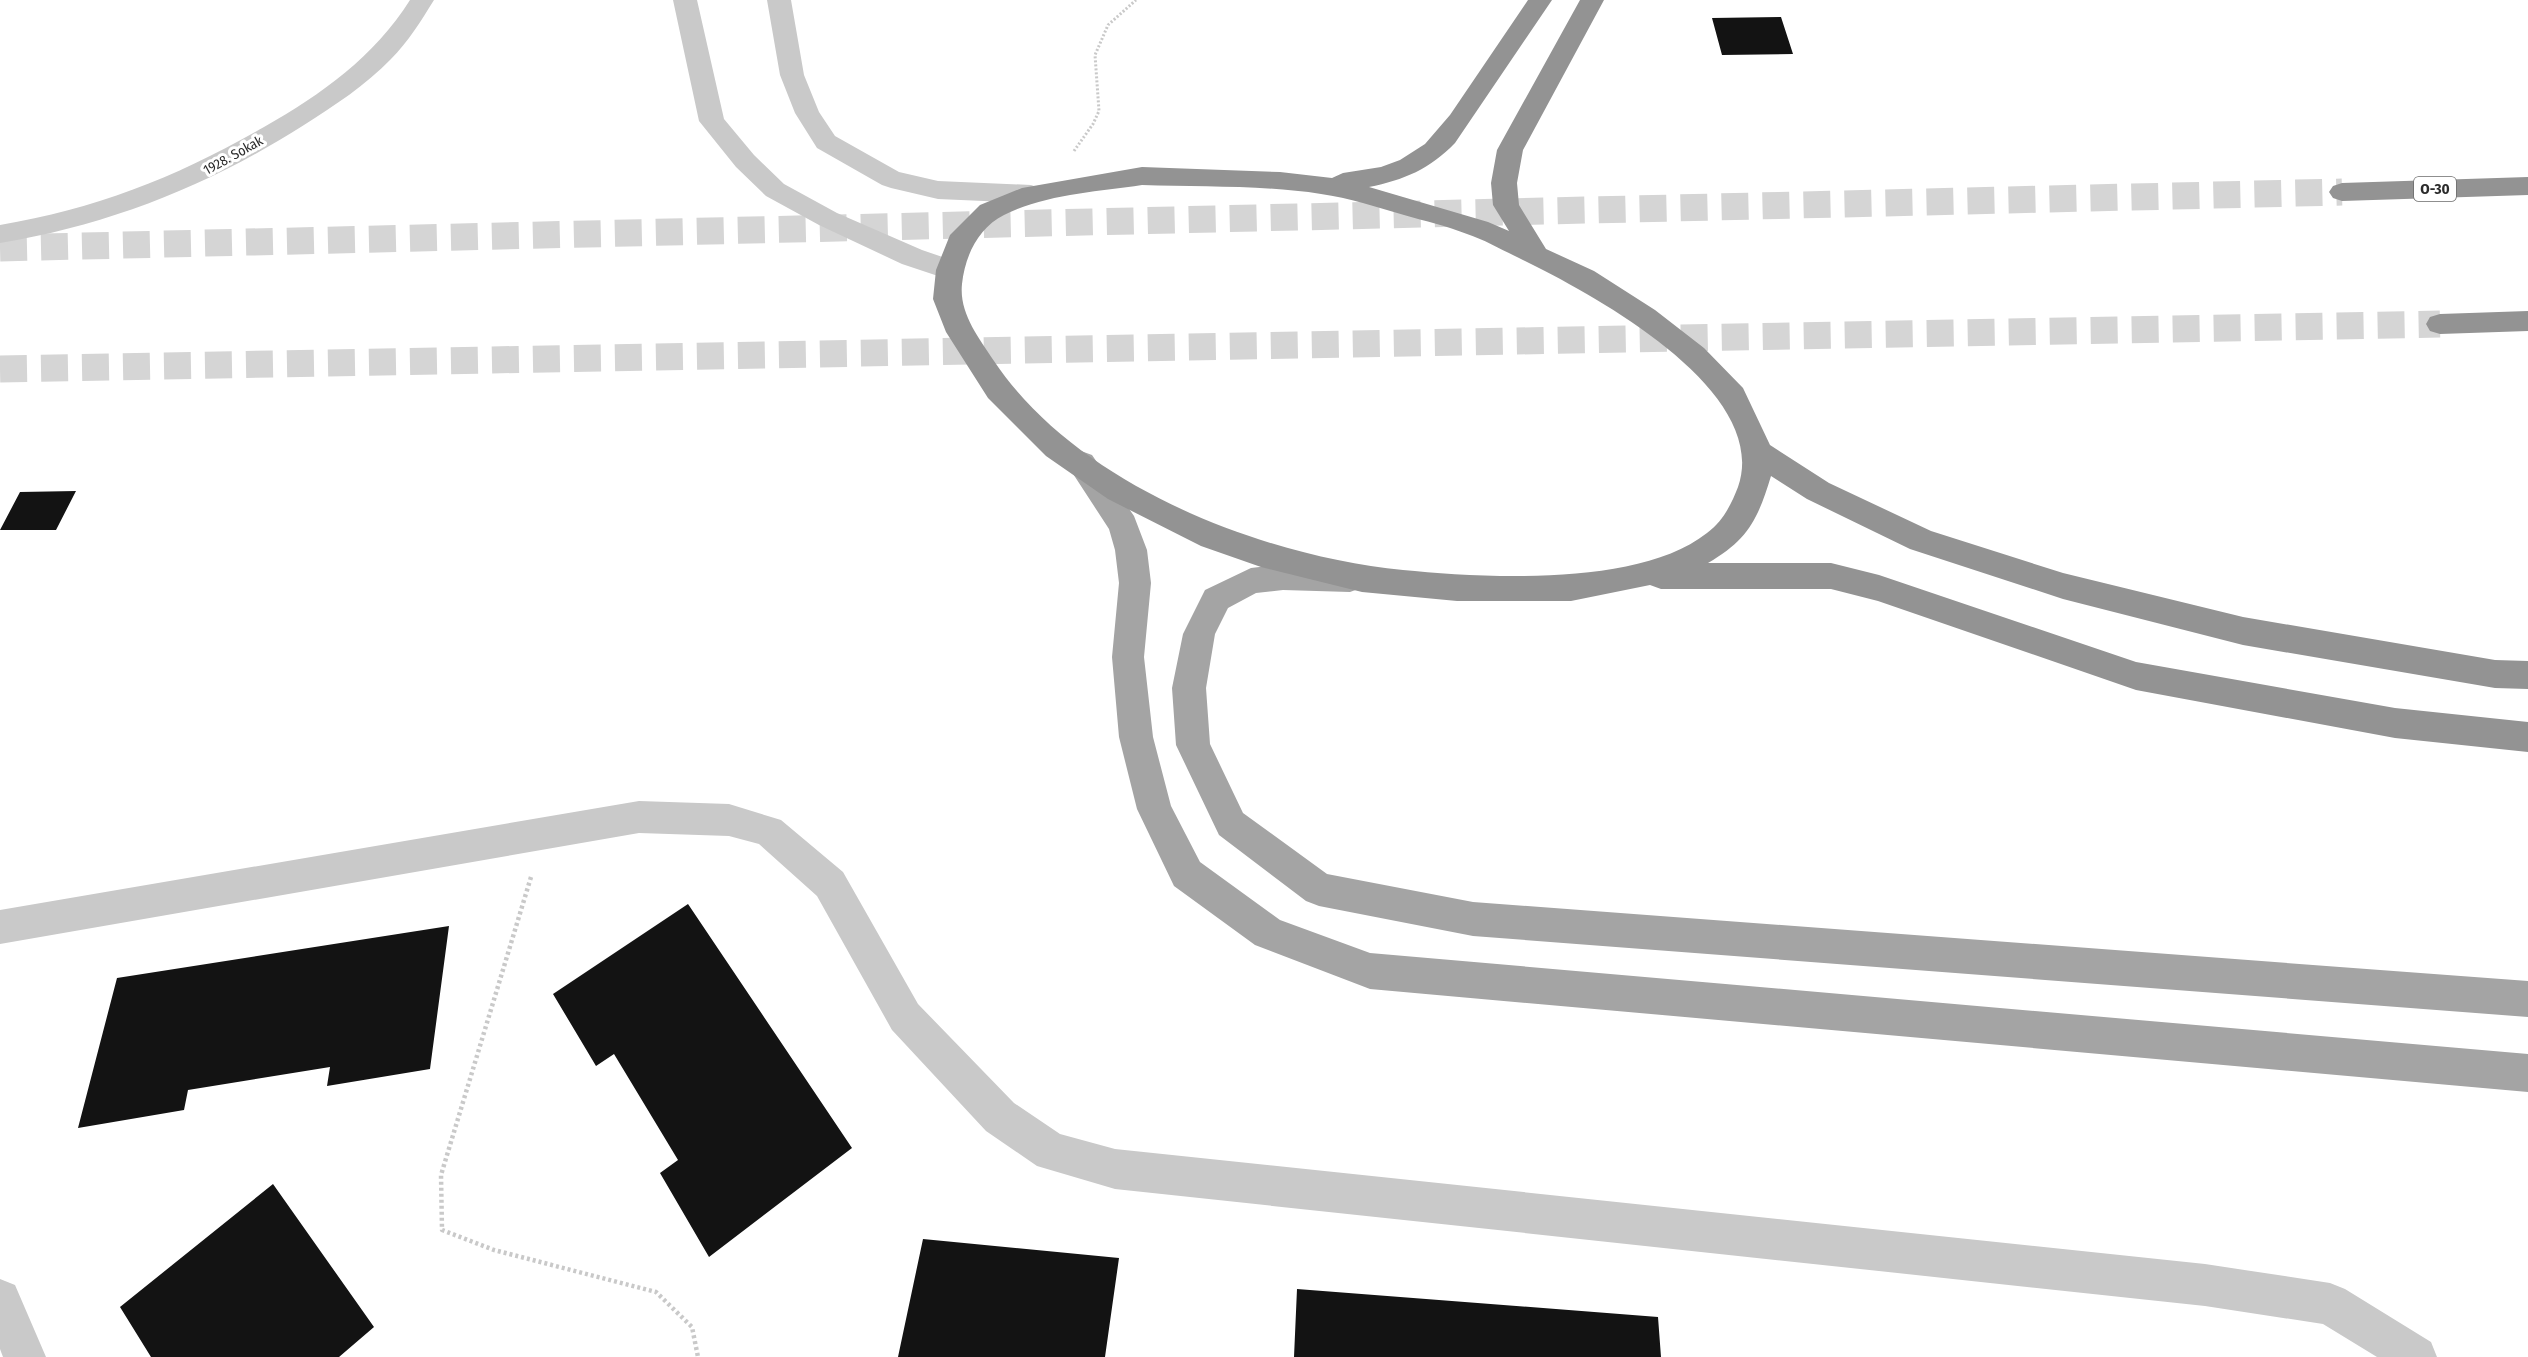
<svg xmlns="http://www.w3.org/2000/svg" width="2528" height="1357" font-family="'Fira Sans Condensed',sans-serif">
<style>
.building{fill:#131313}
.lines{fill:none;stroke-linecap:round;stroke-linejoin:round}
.highway-tunnel{stroke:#d5d5d5;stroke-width:27;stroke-dasharray:27 14;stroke-linecap:butt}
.path-far1{stroke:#c9c9c9;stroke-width:3;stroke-dasharray:2 2;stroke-linecap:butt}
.path{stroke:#c9c9c9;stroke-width:4.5;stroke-dasharray:3 3;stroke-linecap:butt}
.minor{fill:#c9c9c9;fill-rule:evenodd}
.major{fill:#a4a4a4;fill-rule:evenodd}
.highway{fill:#939393;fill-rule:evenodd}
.labels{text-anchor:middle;stroke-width:6;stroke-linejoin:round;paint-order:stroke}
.far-street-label{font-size:14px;fill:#2c2c2c;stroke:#fff}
.shield{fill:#fff;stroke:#6b6b6b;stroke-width:1.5}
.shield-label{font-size:15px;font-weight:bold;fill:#2c2c2c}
</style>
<rect width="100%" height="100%" fill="#fff"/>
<path class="building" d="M1781,17L1793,54L1722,55L1712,18Z
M76,491L56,530H0L20,492Z
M688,904L852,1148L709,1257L660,1173L678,1160L614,1054L596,1066L553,994Z
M449,926L430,1069L327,1086L330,1067L188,1090L184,1110L78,1128L117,978Z
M273,1184L374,1327L339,1357H151L120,1307Z
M923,1239L1119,1258L1105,1357H898Z
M1297,1289L1658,1317L1661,1357H1294Z"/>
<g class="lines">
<path class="highway-tunnel" d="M0,248L2342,192
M0,369L2440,324"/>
<path class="path-far1" d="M1074,151L1093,124L1099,111L1095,55L1108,25L1136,0"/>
<path class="path" d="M531,877L441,1175L442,1230L494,1250L656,1292L692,1327L698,1357"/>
<path class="minor" d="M410,0H434C421,21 408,42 391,59C366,85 334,106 304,125C210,185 110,225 0,243V225C97,209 179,176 264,127C322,94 374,57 410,0Z
M673,0H697L724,119L754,155L784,184L837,213L922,250L960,263L964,270L960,277L950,280L902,264L819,225L766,196L736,167L699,121Z
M767,0H791L804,75L819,112L835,136L899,172L938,181L1031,185L1040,188L1044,194L1040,200L1031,203L938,199L891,188L882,185L817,148L795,113L780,75Z
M639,801L729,804L781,820L843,872L918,1004L1014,1103L1060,1134L1115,1149L2205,1264L2330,1283L2345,1289L2431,1342L2437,1357H2377L2323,1324L2205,1306L1115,1189L1037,1166L986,1131L892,1030L817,896L759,844L729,836L639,833L0,944V910Z
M0,1279L15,1285L46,1357H3L0,1349Z"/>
<path class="major" d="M1081,451L1092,455L1134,516L1147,550L1151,583L1144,657L1153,737L1171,806L1200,862L1280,920L1370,953L2528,1054V1092L1370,989L1255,945L1174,886L1137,809L1119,737L1112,657L1119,583L1115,550L1109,529L1066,463L1070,455Z
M1283,564L1350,566L1361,570L1366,579L1361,588L1350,592L1283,590L1256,593L1228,608L1215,634L1206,688L1210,744L1243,813L1327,874L1473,902L2528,981V1017L1473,936L1319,906L1306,901L1219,835L1176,745L1172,688L1183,634L1205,590L1251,568Z"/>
<path class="highway" d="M1528,0H1552L1455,143C1430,169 1404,180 1369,187L1488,222L1509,231L1493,205L1491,183L1497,150L1580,0H1604L1523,150L1517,183L1519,205L1546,249L1594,271L1655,310L1704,348L1743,388L1770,445L1829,483L1931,531L2063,573L2243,617L2495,660L2528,661V689L2495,688L2243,645L2063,599L1910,549L1807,499L1771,476C1758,519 1748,540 1708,563H1831L1879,575L2136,662L2395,708L2528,722V752L2395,738L2136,690L1878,601L1831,589H1661L1650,585L1571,601H1457L1362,592L1261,567L1201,546L1108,499L1046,456L988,398L946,332L933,299L936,270L950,235L980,205L1022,188L1142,167L1280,172L1332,178L1343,173L1381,167L1400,160L1425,144L1450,115ZM1142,185C1201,187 1263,185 1321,194C1349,198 1377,207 1404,215C1425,221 1447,226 1467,234C1485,240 1502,250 1519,258C1589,292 1772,389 1738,487C1731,505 1723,521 1707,533C1639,587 1485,578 1403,570C1260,556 1076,484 994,361C978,337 959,313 962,284C965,256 978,228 1004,215C1046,194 1096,192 1142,185Z
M2528,177V195L2342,201L2333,198L2329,192L2333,186L2342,183Z
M2528,311V331L2440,334L2430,331L2426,324L2430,317L2440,314Z"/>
</g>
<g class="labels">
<g class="far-street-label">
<text transform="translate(233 155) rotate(-29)" y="5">1928. Sokak</text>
</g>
<rect class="shield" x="2414" y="177" width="42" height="24" rx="4.5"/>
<g class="shield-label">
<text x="2435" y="194">O-30</text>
</g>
</g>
</svg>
